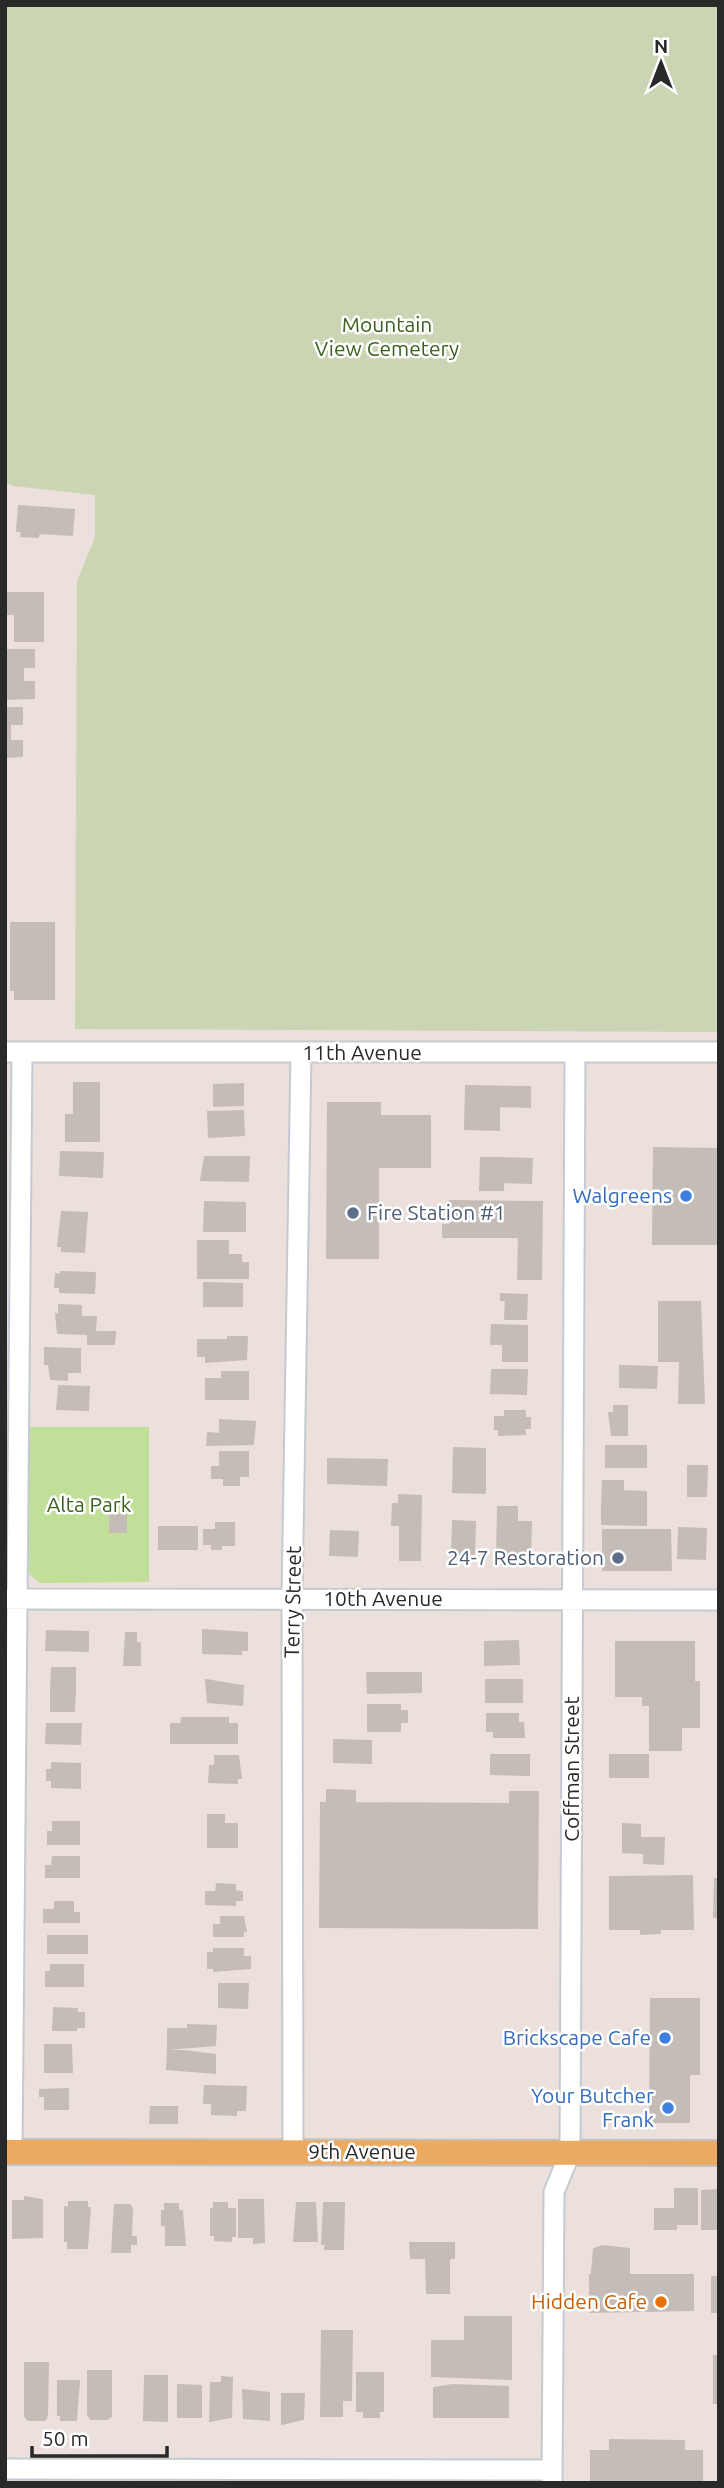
<svg xmlns="http://www.w3.org/2000/svg" width="724" height="2488" font-family="Ubuntu,sans-serif">
<style>
.green{fill:#c2df99}
.cemetery{fill:#cbd4b3}
.building{fill:#c3bcb7;stroke:#c6bcb5;stroke-width:2}
.lines{fill:none;stroke-linecap:round;stroke-linejoin:round}
.minor-casing{stroke:#c4cad2;stroke-width:23}
.major-casing{stroke:#c3c3c3;stroke-width:28}
.minor{stroke:#fff;stroke-width:19}
.major{stroke:#ebaa60;stroke-width:24}
.shop-dot{fill:#3f7fe0;stroke:#fff;stroke-width:2.5}
.service-dot{fill:#5c6f8a;stroke:#fff;stroke-width:2.5}
.food-dot{fill:#e8710a;stroke:#fff;stroke-width:2.5}
.labels{text-anchor:middle;stroke-width:5;stroke-linejoin:round;paint-order:stroke}
.park-label{font-size:21px;fill:#3b621c;stroke:#fff}
.street-label{font-size:21px;fill:#292929;stroke:#fff}
.shop-label{font-size:21px;fill:#366cbe;stroke:#fff;text-anchor:end}
.service-label{font-size:21px;fill:#4e5e75;stroke:#fff;text-anchor:start}
.food-label{font-size:21px;fill:#c56008;stroke:#fff;text-anchor:end}
</style>
<rect width="100%" height="100%" fill="#ebe0db"/>
<path class="green" d="M29,1427H149V1582L40,1583L29,1574Z"/>
<path class="cemetery" d="M5,5H719V1032L75,1029L77,581L95,537V495L13,486L5,482Z"/>
<path class="building" d="M19,506L74,510L72,535L39,533L38,537L21,536L22,531H17Z
M5,593H43V641H15V614H5Z
M5,650H34V667H23V674H5Z
M5,674H23V682H34V698L5,699Z
M5,708H22V724H10V731H5Z
M5,731H10V741H22V756L5,757Z
M11,923H54V999H15V990H11Z
M74,1083H99V1115H74Z
M243,1084V1105L214,1106V1085Z
M466,1086L530,1087V1107L499,1106V1130L465,1129Z
M328,1103H380V1116H430V1167H378V1258H327Z
M243,1111L244,1135L209,1137L208,1112Z
M66,1115H99V1141H66Z
M654,1148L719,1149V1244H653Z
M61,1152L103,1153L102,1177L60,1175Z
M205,1157H249L248,1181L201,1180Z
M481,1158H504L503,1190H480Z
M504,1158L532,1159L531,1183L503,1182Z
M450,1201L542,1202L541,1279H518L519,1237H443V1225H450Z
M205,1202L245,1203V1231H204Z
M62,1212L87,1213L84,1252L62,1251V1246H58Z
M198,1241H228V1255H241V1263H248V1278H198Z
M61,1272L95,1273L94,1293L60,1292V1287H55L56,1274L61,1275Z
M204,1283L242,1284V1306H204Z
M501,1294L527,1295L526,1319H505L506,1300H501Z
M659,1302H700L704,1403H679L680,1361H659Z
M59,1305L81,1306V1317H96L95,1332H115L114,1344H88V1334L58,1333L56,1314L59,1315Z
M492,1325L527,1326V1361H503V1344H491Z
M228,1337H247L246,1359L206,1362V1356H198V1340H228Z
M45,1348L80,1349V1372H67V1380L51,1379L49,1364H45Z
M620,1366L657,1367L656,1388L620,1387Z
M492,1370H527L526,1394L491,1393Z
M222,1372H248V1399H206V1379H222Z
M59,1386L89,1387L88,1410L57,1409Z
M614,1406H627V1435H612L609,1413H614Z
M505,1411H525V1418H530V1428H524L525,1434L499,1435V1429H495V1417H505Z
M220,1420L255,1422L253,1444L207,1445L208,1433L220,1434Z
M606,1446H646V1467H606Z
M454,1448L485,1449V1493L453,1492Z
M220,1452H248V1476H239V1485H224V1478H212V1467H220Z
M328,1459L387,1460L386,1485L328,1483Z
M688,1466H707L706,1496H688Z
M603,1481H623V1491L646,1492V1507L602,1506Z
M399,1495L421,1496L420,1560H400V1525H392L393,1504H399Z
M602,1506L646,1507V1525L602,1524Z
M498,1507H517V1522H531L530,1557H497Z
M110,1514H126V1532H110Z
M453,1521L475,1522L474,1555H452Z
M216,1523H234V1545H221V1549H212V1544H204V1530H216Z
M159,1527H197V1549H159Z
M679,1528L706,1529L705,1559L678,1558Z
M603,1530H670L671,1570H603Z
M331,1531L358,1532L357,1556L330,1555Z
M203,1630L247,1633V1650H241V1654L203,1653Z
M47,1631L88,1632V1651L46,1650Z
M126,1633H136V1643H140V1665H124Z
M518,1641L519,1664L485,1665V1642Z
M616,1642H694V1682H699V1727H681V1750H650V1705H643V1696H616Z
M52,1668H75V1690H51Z
M367,1673H421V1692L368,1693Z
M206,1680L243,1686L242,1705L208,1702Z
M486,1680H522V1702H486Z
M51,1690H75L74,1711H51Z
M368,1705H400V1711H407V1717H368Z
M487,1714H518V1723H523L524,1737H494V1731H487Z
M368,1717H407V1722H400V1731H368Z
M182,1718H228V1724H237V1743H171V1724H181Z
M47,1724H81L80,1744L46,1743Z
M334,1740L371,1741V1763L334,1762Z
M491,1755H529V1775L491,1774Z
M610,1755H648V1777H610Z
M215,1756H238L241,1778H237V1783L209,1782L210,1766H215Z
M52,1763L80,1764V1788L52,1787V1780H47V1770H52Z
M327,1790L355,1791V1803L510,1804V1792H538L537,1928L320,1927L321,1803H327Z
M208,1815H224V1824H237V1847H208Z
M53,1822H79V1844H48V1832H53Z
M623,1824L640,1825V1838H664L663,1864L644,1863V1853L623,1852Z
M53,1857H79V1877H46V1866H52Z
M692,1876L693,1929H660V1933L641,1934V1929H610V1877Z
M715,1879H719V1917H714Z
M217,1884L235,1885V1891L242,1892V1900H235V1905L206,1904V1892H216Z
M55,1902H73V1913H79V1922H44V1910H55Z
M221,1917H243L246,1931H243V1936H214V1925H221Z
M48,1936H87V1953H48Z
M214,1949H243V1957H250V1968L214,1971V1968H208V1953H214Z
M51,1965H83V1986H46V1972H51Z
M219,1984H248L247,2008L219,2007Z
M651,1999H699V2074H689V2122H650Z
M54,2008L77,2009L76,2013H84V2027H76V2030H53Z
M188,2025L216,2026L215,2045L168,2049V2029H188Z
M45,2045H71L72,2072H45Z
M168,2049L215,2055V2073L167,2069Z
M205,2086L246,2087L245,2110H236V2115L212,2114V2103H204Z
M68,2089V2109H45V2096H40V2090Z
M151,2107H177V2123H150Z
M675,2189H697V2224H676V2229H655V2209H675Z
M719,2190V2229H702V2191Z
M25,2197L42,2200V2237L13,2238V2201H25Z
M239,2200H263L264,2242L254,2243V2237H239Z
M69,2202H87V2208H90L87,2248H68V2241H65V2207L69,2208Z
M214,2203H227V2209H235V2236H231V2241L215,2240V2235H211V2209H214Z
M297,2203H315L317,2241H294Z
M324,2203H344L343,2249H325L326,2244H322Z
M165,2204H178V2211H182L185,2245H166V2225H162V2211H165Z
M115,2205H130L132,2210L131,2237H136V2244H130V2252H112Z
M410,2243H454V2258H449V2293H427L426,2258H411Z
M602,2246L629,2249V2273H592L594,2249Z
M590,2275H693V2310L590,2312Z
M712,2277H719V2312H712Z
M465,2317H511V2379L432,2376V2341H465Z
M322,2331H352L351,2400H342V2416H321Z
M714,2356H719V2403H714Z
M25,2363H48L47,2415L45,2420H28L25,2416Z
M88,2371H111V2416L107,2419H91L88,2415Z
M357,2373H383V2411H379V2417H364V2411H357Z
M145,2376H167V2421L144,2420Z
M222,2377L232,2378L231,2417L210,2421L211,2383H222Z
M58,2381H79L76,2420H61V2415H58Z
M178,2385L201,2386V2417H178Z
M452,2385L508,2387V2417H434V2388Z
M243,2390L269,2393V2420L244,2418Z
M282,2394H304L303,2419L282,2424Z
M610,2440L684,2441V2451H702V2483H591V2451H610Z"/>
<g class="lines">
<defs>
<path id="minor" d="M5,1052H719
M6,1599L719,1600
M12,2152L22,1052
M293,2152L292,1599L301,1052
M5,2469L552,2470
M552,2483L554,2192L570,2153L575,1052"/>
<path id="major" d="M5,2152L719,2153"/>
</defs>
<use href="#minor" class="minor-casing"/>
<use href="#major" class="major-casing"/>
<use href="#minor" class="minor"/>
<use href="#major" class="major"/>
</g>
<g class="shop-dot">
<circle cx="686" cy="1196" r="7"/>
<circle cx="665" cy="2038" r="7"/>
<circle cx="668" cy="2108" r="7"/>
</g>
<g class="service-dot">
<circle cx="353" cy="1213" r="7"/>
<circle cx="618" cy="1558" r="7"/>
</g>
<circle class="food-dot" cx="661" cy="2302" r="7"/>
<g class="labels">
<g class="park-label">
<text x="387" y="332">Mountain<tspan x="387" dy="24">View Cemetery</tspan></text>
<text x="89" y="1512">Alta Park</text>
</g>
<g class="street-label">
<text x="362" y="1060">11th Avenue</text>
<text x="383" y="1606">10th Avenue</text>
<text transform="translate(293 1602) rotate(-89)" y="7">Terry Street</text>
<text transform="translate(572 1769) rotate(-90)" y="7">Coffman Street</text>
<text x="362" y="2159">9th Avenue</text>
</g>
<g class="shop-label">
<text x="672" y="1203">Walgreens</text>
<text x="651" y="2045">Brickscape Cafe</text>
<text x="654" y="2103">Your Butcher<tspan x="654" dy="24">Frank</tspan></text>
</g>
<g class="service-label">
<text x="367" y="1220">Fire Station #1</text>
<text x="604" y="1565" text-anchor="end">24-7 Restoration</text>
</g>
<g class="food-label">
<text x="647" y="2309">Hidden Cafe</text>
</g>
</g>
<rect width="724" height="2488" fill="none" stroke="#292929" stroke-width="14"/>
<g transform="translate(661 63)" stroke="#ffffff" stroke-width="5" paint-order="stroke">
<path d="M0-5L12 26L0 18L-12 26Z" fill="#292929"/>
<text y="-10" font-size="19" font-weight="bold" text-anchor="middle" fill="#292929">N</text>
</g>
<path d="M32 2446v10h135v-10" fill="none" stroke="#292929" stroke-width="3.5"/>
<text x="42" y="2446" font-size="21" fill="#292929" stroke="#ffffff" stroke-width="5" paint-order="stroke">50 m</text>
</svg>
